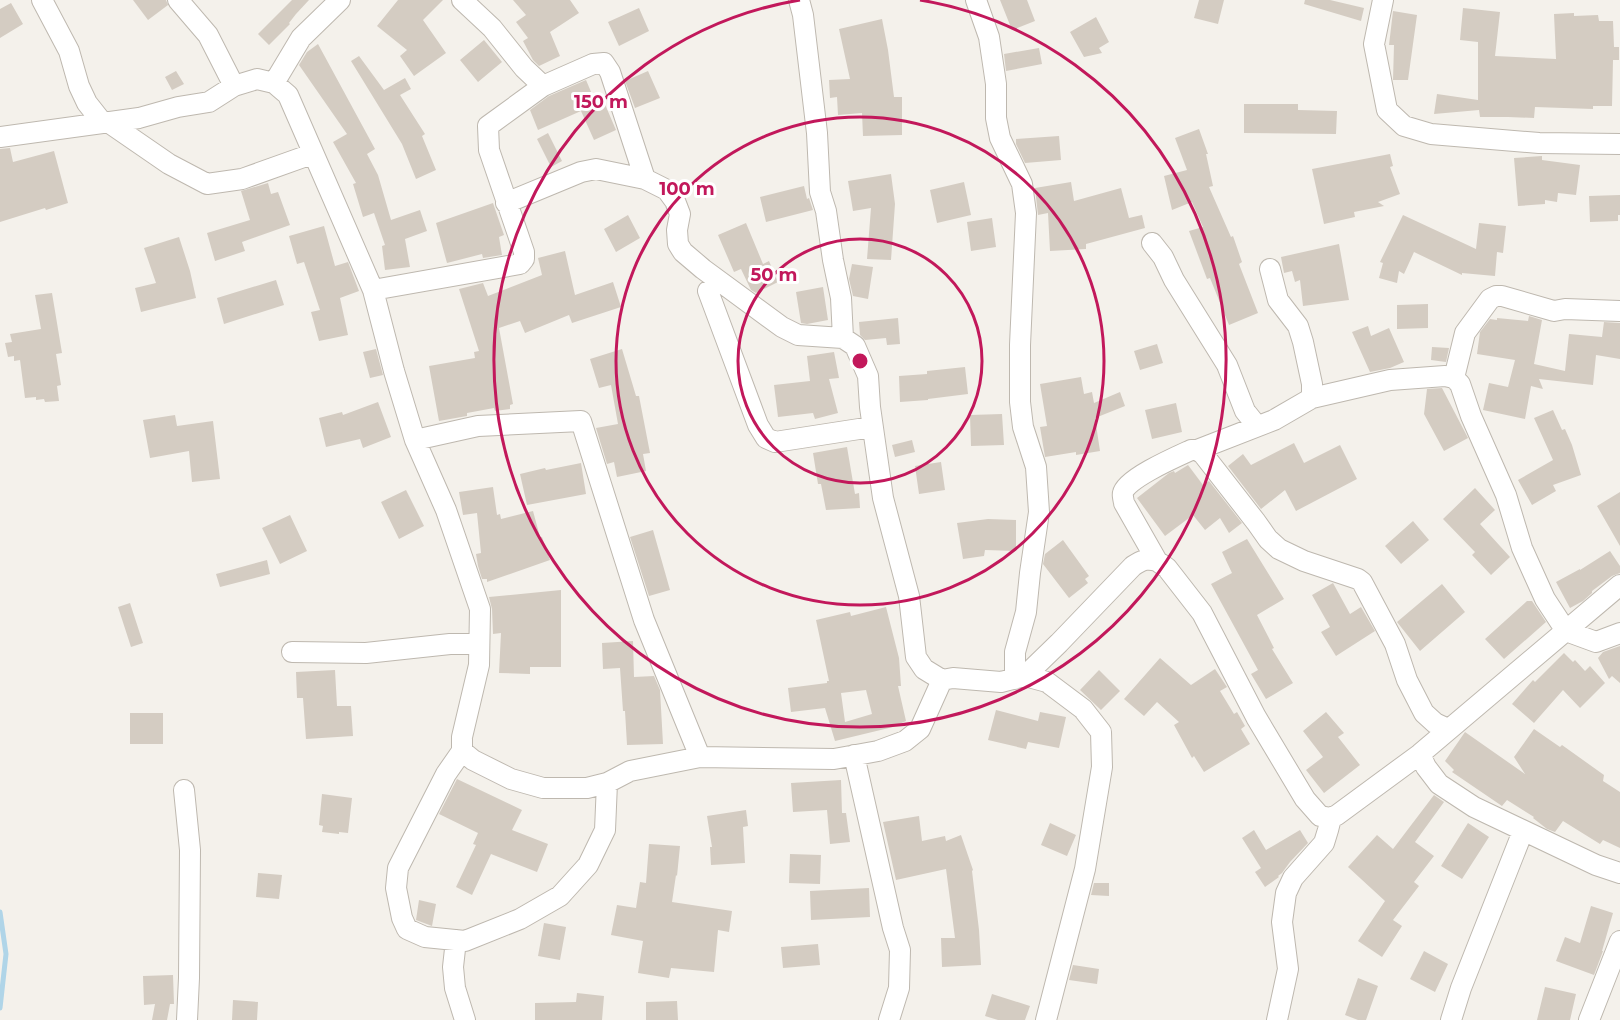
<svg xmlns="http://www.w3.org/2000/svg" width="1620" height="1020" font-family="Montserrat,sans-serif">
<style>
.lines{fill:none;stroke-linecap:round;stroke-linejoin:round}
.stream{stroke:#b0d5e8;stroke-width:5}
.building{fill:#d4ccc2;fill-rule:evenodd}
.minor-casing{stroke:#beb8af;stroke-width:22}
.minor{stroke:#fff;stroke-width:20}
.ring{fill:none;stroke:#c2185b;stroke-width:3}
.centre{fill:#c2185b;stroke:#fff;stroke-width:3}
.ring-label{font-size:18px;text-anchor:middle;font-weight:bold;fill:#c2185b;stroke:#fff;stroke-width:6;stroke-linejoin:round;paint-order:stroke}
</style>
<rect width="100%" height="100%" fill="#f4f1eb"/>
<g class="lines">
<path class="stream" d="M0,912L6,954L0,1008"/>
</g>
<path class="building" d="M133,0H166L168,5L148,20Z
M292,0H309L296,14L289,23L290,24L269,45L258,34Z
M398,0H443L423,20L446,53L414,76L400,56L407,50L377,26Z
M513,0H570L579,13L550,32L560,56L539,66L533,60L523,41L528,38L516,22L526,15Z
M1000,0H1027L1035,21L1012,30Z
M1199,0H1224L1218,24L1194,18Z
M1305,0H1330L1364,8L1361,21L1304,4Z
M11,3L23,24L0,38V9Z
M639,8L649,31L619,46L608,22Z
M1463,8L1500,12L1495,56L1556,59L1554,14L1574,13V16L1598,15L1599,21H1613L1614,47H1619V60H1613L1612,106H1593V109L1535,107L1534,118L1508,117H1480L1479,110L1434,114L1437,94L1478,100V42L1460,40Z
M1393,11L1417,15L1408,80H1393L1394,45H1389Z
M1096,17L1109,42L1099,48L1102,53L1084,57L1070,32Z
M882,19L888,50L894,97H902V135L863,136L862,113L838,115L837,97L830,98L829,80L850,79L839,29Z
M484,40L502,62L478,82L460,60Z
M318,44L375,149L367,154L378,175L391,220L420,210L427,231L405,239L410,267L385,270L382,246L385,245L374,213L363,217L353,184L356,183L333,142L347,134L299,65L307,52Z
M1039,48L1042,64L1006,71L1004,54Z
M359,56L384,90L405,78L411,89L400,95L425,134L422,136L436,170L416,179L402,144L351,61Z
M176,71L184,84L172,90L165,77Z
M648,71L660,98L635,108L625,81Z
M586,80L597,106L604,102L616,130L594,140L581,111L538,130L530,110L549,96Z
M1244,104H1298V110L1337,111L1336,134L1244,133Z
M1199,129L1208,154H1206L1213,186L1209,187L1231,237L1233,236L1242,262L1239,264L1258,313L1229,325L1210,278L1207,279L1189,231L1203,227L1192,202L1172,210L1164,176L1187,170L1175,138Z
M548,133L562,161L551,167L537,139Z
M1059,136L1061,160L1025,163L1016,144V139Z
M10,148L13,162L54,151L68,203L46,210L45,208L0,222V149Z
M1390,154L1393,166L1390,167L1400,194L1378,202L1384,206L1354,212L1355,217L1324,224L1312,169Z
M1542,156V160L1580,165L1576,195L1558,193L1557,202L1545,200V204L1518,206L1514,158Z
M891,174L895,204L891,260L867,259L871,208L853,211L848,181Z
M964,182L971,215L937,223L930,190Z
M1071,182L1074,201L1121,188L1129,218L1142,215L1145,228L1086,244V249L1050,251L1048,213L1038,215L1035,188Z
M268,183L271,194L278,192L290,225L242,242L245,251L215,261L207,233L250,220L241,191Z
M804,186L807,199L809,198L813,210L766,222L760,197Z
M1620,195V215H1618V221L1590,222L1589,196Z
M493,203L504,235L499,237L502,255L483,258L482,254L447,263L436,223Z
M628,215L640,238L616,252L604,229Z
M1403,215L1476,249L1479,223L1506,226L1503,253L1497,252L1495,276L1462,273V275L1414,252L1404,274L1399,271L1397,283L1379,278L1383,263L1380,262Z
M992,218L996,247L971,251L967,222Z
M746,223L763,264L769,261L778,282L756,293L751,290L741,269L734,272L718,235Z
M324,226L335,266L348,262L359,291L340,298L348,335L319,341L311,312L320,310L304,262L297,264L289,236Z
M179,237L190,271L196,298L141,312L135,288L156,283L144,248Z
M1339,244L1349,300L1303,306L1300,280L1295,282L1292,271L1284,273L1281,257Z
M565,251L575,295L613,282L621,307L572,323L569,315L525,333L520,321L499,328L513,404L510,405V409L495,411L494,408L467,413V416L439,421L429,366L475,358L474,352L479,351L459,289L483,283L488,296L542,275L538,258Z
M852,264L873,267L868,299L853,296L849,279Z
M276,280L284,305L224,324L217,298Z
M823,287L828,320L807,324L801,323L796,292Z
M52,293L62,353L56,354L61,385L57,386L59,401L45,402L44,399L36,400V397L25,398L20,360L14,361V356L8,357L5,343L12,342L10,334L41,329L35,295Z
M1428,304V328L1397,329V305Z
M1529,316L1542,320L1534,364L1565,371L1569,334L1602,337L1604,322L1620,323V359L1596,355L1593,385L1539,379L1543,389L1531,386L1525,419L1483,410L1489,383L1508,387L1515,360L1477,354L1480,332L1490,319L1497,320V318L1528,321Z
M898,318L900,344L887,345L886,338L865,340L860,335L859,322Z
M1368,326L1371,336L1389,328L1404,362L1390,368L1370,372L1352,332Z
M1157,344L1163,363L1140,370L1134,351Z
M1432,347L1449,348L1446,362L1431,360Z
M376,349L383,375L370,378L363,352Z
M622,349L636,396H639L650,453L643,454L646,471L617,477L614,462L607,464L596,428L618,424L611,385L599,388L590,359Z
M834,352L839,378L829,379L838,413L815,419L813,413L778,417L774,385L810,381L807,356Z
M965,367L968,394L928,399V400L900,402L899,376L927,374V371Z
M1081,377L1084,394L1092,392L1094,403L1120,392L1125,406L1095,418L1100,451L1076,455V452L1045,457L1040,427L1047,426L1040,384Z
M1442,388L1468,438L1444,451L1424,414L1427,389Z
M378,402L391,437L363,448L360,439L326,447L319,418L342,412L343,415Z
M1176,403L1182,432L1152,439L1145,410Z
M1553,410L1562,430L1565,429L1572,445L1581,475L1553,485L1556,491L1532,505L1518,480L1553,460L1534,418Z
M1002,414L1004,445L971,446L970,415Z
M175,415L177,426L213,421L220,479L192,482L189,451L150,458L143,420Z
M912,440L915,452L895,457L892,445Z
M1294,443L1304,463L1340,445L1357,479L1296,511L1285,490L1261,509L1228,466L1243,454L1251,465Z
M847,447L855,494L859,493L860,508L826,510L821,484H818L813,453Z
M941,462L945,490L919,494L915,466Z
M581,463L586,494L527,505L520,474L545,468L546,470Z
M1188,465L1203,485L1209,481L1242,523L1229,533L1220,518L1205,530L1193,515L1165,536L1137,498L1169,473L1174,471L1175,473Z
M493,487L497,515L500,514L501,519L533,511L540,537H542L550,560L487,582V579H482L478,566L476,554L481,553L477,513L463,515L459,492Z
M1475,488L1495,510L1480,524L1510,557L1491,575L1472,555L1475,552L1443,519Z
M406,490L424,526L399,539L381,502Z
M1620,492V546L1597,506Z
M290,515L307,551L280,564L262,528Z
M988,519L1016,520V551L985,550L984,556L963,559L957,523Z
M1413,521L1429,540L1401,564L1385,546Z
M653,530L670,590L649,596L630,537Z
M1247,539L1284,599L1257,615L1274,648L1272,649L1293,683L1266,699L1251,674L1258,670L1211,584L1232,573L1222,552Z
M1063,540L1089,576L1085,579L1088,583L1069,598L1043,564L1045,554Z
M1610,551L1620,566V573L1612,576L1592,591V593L1583,601L1570,608L1556,582L1580,569V570Z
M267,560L270,574L220,587L216,574Z
M1333,583L1350,614L1361,607L1375,631L1336,656L1321,632L1330,627L1312,595Z
M1442,584L1465,612L1420,651L1397,622Z
M561,590V667H530V674L499,673L501,633L493,634L492,609L489,597Z
M1527,601H1532L1546,622L1504,659L1485,639Z
M130,603L143,643L131,647L118,607Z
M886,607L899,658L901,686H898L906,721L893,727L835,741L825,708L791,712L788,688L827,683V681H829L816,620L850,612L851,616ZM866,690L872,714L845,722L841,693Z
M633,641L634,677L654,676L660,690L663,744L627,745L625,711H623L620,668L603,669L602,643Z
M1620,646V683L1612,676L1609,679L1598,658L1603,652Z
M1564,653L1573,662L1575,660L1585,671L1590,666L1605,683L1580,708L1563,690L1534,723L1512,704L1533,680L1535,682Z
M1160,658L1191,685L1215,669L1227,687L1220,691L1234,714L1237,712L1245,726L1241,729L1250,744L1204,772L1194,756L1192,758L1174,725L1179,722L1157,702L1144,716L1124,699Z
M335,670L337,706H351L353,736L306,739L303,698H297L296,672Z
M1099,670L1120,691L1101,710L1080,690Z
M996,710L1038,721L1040,712L1066,717L1059,748L1028,742L1026,749L988,740Z
M1326,712L1344,733L1338,737L1360,765L1324,793L1306,770L1323,757L1303,731Z
M130,713H163V744H130Z
M1534,729L1560,747L1562,745L1604,775L1603,781L1620,792V848L1603,840L1600,844L1563,821L1555,832L1547,829L1533,818L1534,817L1507,800L1502,806L1452,772L1454,770L1445,761L1465,732L1525,774L1514,757Z
M457,779L522,810L512,830L548,844L537,872L491,854L472,895L456,887L476,845L473,844L478,833L439,814Z
M841,780L842,813H846L850,842L830,844L827,810L793,812L791,783Z
M322,794L352,798L348,833L339,832V834L322,832L323,826L319,825Z
M1434,795L1444,802L1415,842L1434,856L1414,882L1419,886L1393,920L1402,926L1382,957L1358,941L1385,901L1348,867L1377,835L1393,849Z
M746,810L748,826L743,827L745,863L711,865L710,847H712L707,816Z
M919,816L922,841L945,836L946,841L961,835L973,870L972,871L979,930L981,965L942,967L941,938H955L946,869L896,880L883,822Z
M1050,823L1076,835L1067,856L1041,845Z
M1468,823L1489,837L1462,879L1441,866Z
M1254,830L1266,850L1300,830L1308,843L1290,862L1282,873L1278,876L1279,877L1265,887L1255,872L1261,868L1242,838Z
M649,844L680,846L677,876L676,875L672,902L732,911L729,932L718,930L714,972L671,968L669,978L638,973L643,941L611,935L617,905L636,908L640,882L646,883Z
M790,854L821,855L820,884L789,883Z
M258,873L282,875L279,899L256,897Z
M1094,883H1109V896L1091,895Z
M869,888L870,917L811,920L810,891Z
M419,900L436,904L432,926L416,920Z
M1591,906L1613,913L1602,951H1603L1594,975L1556,961L1565,937L1580,943Z
M544,923L566,927L560,960L538,956Z
M818,944L820,965L783,968L781,947Z
M1424,951L1448,964L1435,992L1410,979Z
M1073,965L1099,969L1097,984L1069,980Z
M173,975L174,1004H170L167,1020H152L155,1004L144,1005L143,976Z
M1358,978L1378,986L1366,1020H1358L1345,1015Z
M1545,987L1576,994L1570,1020H1537Z
M577,993L604,996L602,1020H535V1003L576,1002Z
M992,994L1030,1006L1025,1020H998L985,1016Z
M233,1000L258,1002L257,1020H232Z
M677,1001L678,1020H646V1002Z"/>
<g class="lines">
<defs>
<path id="minor" d="M42,0L69,51L79,86L87,103L102,122
M178,0L208,35L234,86
M462,0L492,28L524,68L543,86L593,64L604,63L610,72L645,179L667,190L675,201L680,214L677,230L678,244L683,252L703,269L782,327L798,335L843,338L855,346L868,376L870,407L883,498L909,596L916,657L924,669L942,680
M799,0L803,15L817,133L820,192L826,211L833,260L841,298L843,338
M976,0L989,37L996,84V118L1000,138L1022,184L1026,213L1020,345V402L1023,427L1036,467L1039,512L1030,573L1026,612L1015,652V679
M1383,0L1374,44L1387,110L1404,126L1431,134L1539,143L1620,144
M274,83L301,38L340,0
M108,122L169,164L207,184L242,179L312,154
M0,137L139,118L178,107L209,102L234,86L257,79L274,83L288,95L373,290L394,371L415,440L446,510L480,609L479,665L462,737V751L446,774L398,868L396,888L402,918L407,929L425,937L465,941L520,919L560,896L588,865L605,830L607,783
M506,203L581,172L596,169L645,179
M1152,243L1163,257L1174,280L1227,365L1245,411L1257,426
M1270,269L1278,300L1298,326L1303,342L1312,384V398L1274,420L1197,450H1191C1178,456 1125,479 1123,493C1122,494 1124,502 1124,503L1157,561L1167,568L1202,613L1256,717L1305,799L1320,816L1331,818L1337,815L1420,754L1620,585
M373,290L520,264L524,259V252L489,150L488,126L543,86
M708,291L758,425L766,438L775,442L872,427
M1454,378L1465,333L1490,299L1496,296H1502L1554,311L1565,309L1620,311
M1312,398L1390,380L1445,376L1454,378L1460,384L1471,416L1506,495L1522,548L1545,599L1566,631L1596,642L1620,633
M415,440L478,426L581,421L644,620L700,757
M1197,450L1203,454L1256,522L1268,539L1279,549L1304,561L1358,579L1362,582L1395,644L1407,680L1424,713L1435,723L1448,729
M292,652L366,653L450,644H479
M1025,676L1047,682L1083,709L1101,732L1102,767L1085,869L1046,1020
M462,751L473,760L511,779L543,788H587L607,783L630,771L700,757L834,759L878,751L905,741L920,729L942,680L953,678L1001,682L1025,676L1059,643L1133,566C1142,560 1147,558 1157,561
M1420,754L1426,767L1439,784L1474,807L1596,865L1620,873
M854,755L893,928L900,950L899,988L889,1020
M184,790L190,850L189,978L187,1020
M456,940L453,967L455,988L465,1020
M1277,1020L1288,969L1282,922L1286,893L1293,878L1324,843L1328,830L1331,818
M1451,1020L1461,988L1523,831
M1589,1020L1620,941"/>
</defs>
<use href="#minor" class="minor-casing"/>
<use href="#minor" class="minor"/>
</g>
<g class="ring">
<circle cx="860" cy="361" r="122"/>
<circle cx="860" cy="361" r="244"/>
<path d="M920 0A366 366 0 1 1 800 0"/>
</g>
<circle cx="860" cy="361" r="9" class="centre"/>
<g class="ring-label">
<text x="601" y="108">150 m</text>
<text x="687" y="195">100 m</text>
<text x="774" y="281">50 m</text>
</g>
</svg>
